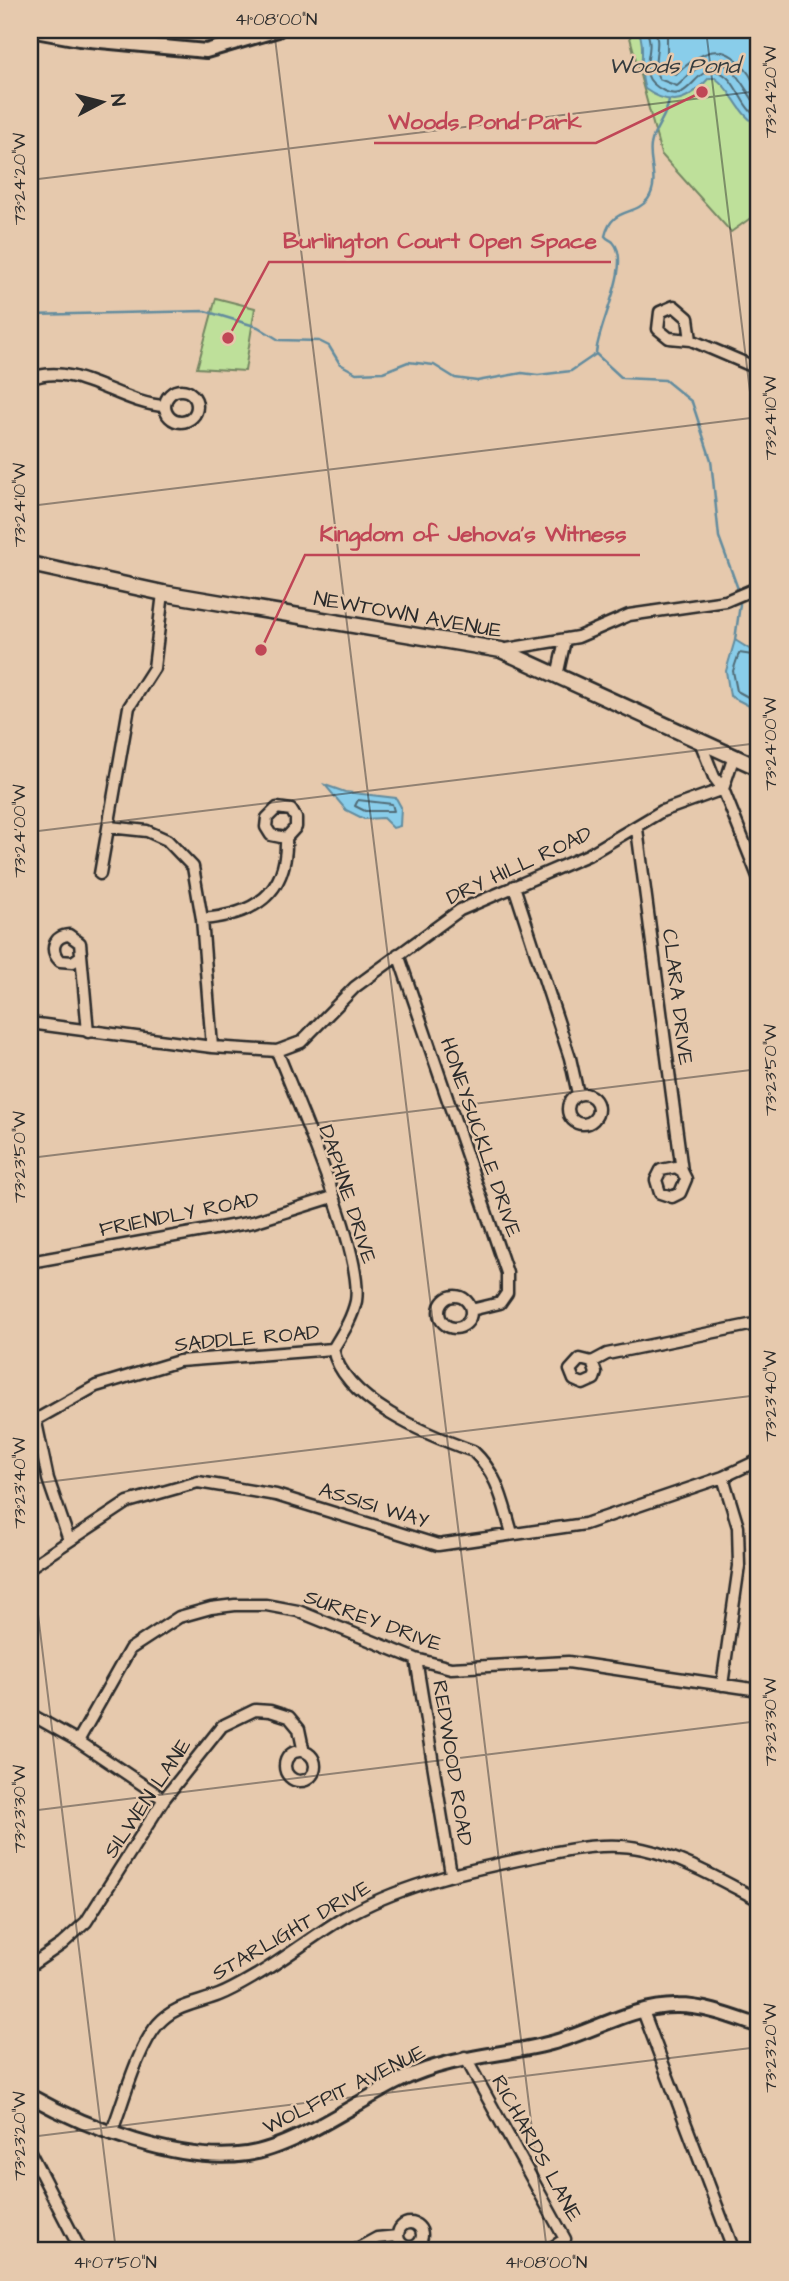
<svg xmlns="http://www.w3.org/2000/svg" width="789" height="2281" font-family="'Architects Daughter',sans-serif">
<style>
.green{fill:#bee09a;stroke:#748662;stroke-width:2}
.water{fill:#89cdea;stroke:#638c9e;stroke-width:2}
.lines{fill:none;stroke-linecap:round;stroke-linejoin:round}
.shore{stroke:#516c77;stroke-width:2}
.stream{stroke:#638c9e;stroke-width:2.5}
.minor-casing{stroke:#2b2b2b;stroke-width:15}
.tertiary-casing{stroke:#2b2b2b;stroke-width:18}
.secondary-casing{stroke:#2b2b2b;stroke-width:19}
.minor{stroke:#e6c9ad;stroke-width:10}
.tertiary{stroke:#e6c9ad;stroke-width:12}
.secondary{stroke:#e6c9ad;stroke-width:14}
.ticks{fill:none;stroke:#2b2b2b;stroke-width:2;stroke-opacity:0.45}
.labels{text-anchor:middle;stroke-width:5;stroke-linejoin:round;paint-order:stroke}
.street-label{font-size:21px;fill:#2b2b2b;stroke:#e6c9ad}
.water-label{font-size:23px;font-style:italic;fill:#343b3e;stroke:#e6c9ad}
.leader{fill:none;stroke:#c04656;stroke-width:2.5}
.callout-dot{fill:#c04656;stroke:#e6c9ad;stroke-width:2.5}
.callout-label{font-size:23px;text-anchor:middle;font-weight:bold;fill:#c04656;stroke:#e6c9ad;stroke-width:5;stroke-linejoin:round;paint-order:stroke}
.neatline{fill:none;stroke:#2b2b2b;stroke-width:2.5}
.ticks-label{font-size:18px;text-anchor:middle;fill:#2b2b2b}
</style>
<rect width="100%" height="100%" fill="#e6c9ad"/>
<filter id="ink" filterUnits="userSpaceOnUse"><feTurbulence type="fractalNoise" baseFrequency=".0143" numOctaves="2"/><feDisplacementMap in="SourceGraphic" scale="14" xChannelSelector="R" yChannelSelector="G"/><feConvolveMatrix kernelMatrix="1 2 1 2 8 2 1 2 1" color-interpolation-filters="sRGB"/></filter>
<g filter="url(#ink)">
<path class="green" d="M628,30H759V212L731,232L661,154Z
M216,298L255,308L245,371L197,368Z"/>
<path class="water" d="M638,30H759V126C737,114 734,91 715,78H709C688,101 672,108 645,89C637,69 647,47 638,30Z
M735,640L751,650L759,649V711L730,696L726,671Z
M325,785L345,792L396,798L401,807L400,826L393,828L383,818L364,819L346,810Z"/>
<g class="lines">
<path class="shore" d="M646,30C659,54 630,74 664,91C690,104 694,67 716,71C737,76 740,108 759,118
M655,30C662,46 650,63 659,79L677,86C686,79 694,68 703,64C732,51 745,93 759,108
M667,30V71L676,74C702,52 723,36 749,74C753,80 755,87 759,93
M759,656L739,653L733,671L737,691L759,703
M358,800L392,804L394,811H365L355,806Z"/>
<path class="stream" d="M30,315L205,311L258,327L279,340L319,341L329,346L340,364L356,373L383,372L408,362L434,365L455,378L477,381L522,373L538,375L571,371L596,354
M596,354C597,327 633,263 613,242C611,240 607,239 605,236C612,206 635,217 648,199C660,181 648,163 651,145C653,129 667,117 669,100
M596,354L622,378L665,380L692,402L711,460L719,537L738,589
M735,640L740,604"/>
<defs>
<path id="minor" d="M691,340L688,318L674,306L660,312L658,329L669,338L691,340L759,369
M30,379C75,360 119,404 165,406
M165 406a16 16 0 1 1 32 0a16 16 0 1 1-32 0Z
M501,650L578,637L629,615L726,601L759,587
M557,676L565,640
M733,759L723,789L759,879
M109,827L147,831L167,840L193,867L202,919L212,1047
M637,829L682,1171L686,1179L680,1193L672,1197L660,1193L656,1180L661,1170L676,1167L682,1171
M100,874L129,707L154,668L163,593
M514,886L570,1058L578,1094
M202,919C254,915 288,894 286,838L296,827V818L291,810L277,808L267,818L266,827L271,835L286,838
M398,954L507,1273V1293L500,1303L471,1310
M81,956L73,962L60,961C49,950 54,936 69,935L80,943L88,1032
M30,1023L212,1047L277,1051L301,1042L355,987L460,910L588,855L662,811L723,789L714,777L701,744
M277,1051C297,1102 364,1253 356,1301C352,1319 342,1334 333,1349
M568 1109a15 15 0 1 1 30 0a15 15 0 1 1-30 0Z
M30,1262L253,1222L333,1197
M439 1312a16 16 0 1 1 32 0a16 16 0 1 1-32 0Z
M333,1349C343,1400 427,1435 473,1451C499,1476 502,1500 512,1533
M592,1362L596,1373L594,1379L583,1384L574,1380L570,1370L580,1359L592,1362L607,1354L759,1323
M36,1422L48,1479L69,1540
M30,1423L96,1386L179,1361L333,1349
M30,1567L128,1502L198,1482L276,1495L438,1545L585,1524L723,1477L759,1460
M416,1659L451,1874
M722,1685L739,1566L738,1527L723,1477
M30,1714L78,1741L164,1799
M78,1741L130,1649L179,1617L211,1608L235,1605H266L298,1611L416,1659L451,1668L568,1662L759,1690
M285 1766a15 15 0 1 1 30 0a15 15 0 1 1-30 0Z
M30,1966L62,1944L86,1922L164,1799L222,1726L255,1710L270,1711L289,1717L299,1729L303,1748
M643,2011L734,2251
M465,2057L565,2239L547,2251
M112,2131C124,2100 137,2049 158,2024C175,2005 196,2004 219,1995C232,1990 245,1982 257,1975C289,1956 318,1932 350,1914C409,1882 473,1869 537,1856C571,1849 609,1841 643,1849C684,1858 722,1881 759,1900
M30,2152L81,2251
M398 2235a12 12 0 1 1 24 0a12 12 0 1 1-24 0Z
M353,2251L377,2238L398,2236"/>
<path id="tertiary" d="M30,30L79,39L206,51L278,30
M30,2096C87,2128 181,2164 247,2154C296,2147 357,2101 403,2079C451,2056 501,2056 551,2043C593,2032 634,2005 678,2006C706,2006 733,2017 759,2026"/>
<path id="secondary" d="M30,564L163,593L501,650L759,768"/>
</defs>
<use href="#minor" class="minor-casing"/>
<use href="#tertiary" class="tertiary-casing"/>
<use href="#secondary" class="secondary-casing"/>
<use href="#minor" class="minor"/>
<use href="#tertiary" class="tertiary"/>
<use href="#secondary" class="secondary"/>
</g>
</g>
<path class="ticks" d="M274,30L547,2251M706,30L759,466M30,180L759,91M30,506L759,417M30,832L759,743M30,1158L759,1069M30,1484L759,1395M30,1549L116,2251M30,1811L759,1721M30,2137L759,2047"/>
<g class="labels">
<g class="street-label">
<text transform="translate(408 614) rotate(10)" y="7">NEWTOWN AVENUE</text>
<text transform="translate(519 865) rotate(-25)" y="7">DRY HILL ROAD</text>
<text transform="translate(678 997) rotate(83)" y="7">CLARA DRIVE</text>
<text transform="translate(481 1137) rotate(71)" y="7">HONEYSUCKLE DRIVE</text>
<text transform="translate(348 1194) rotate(72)" y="7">DAPHNE DRIVE</text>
<text transform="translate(179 1214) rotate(-11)" y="7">FRIENDLY ROAD</text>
<text transform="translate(247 1338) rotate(-5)" y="7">SADDLE ROAD</text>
<text transform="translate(374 1505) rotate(17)" y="7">ASSISI WAY</text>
<text transform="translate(373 1620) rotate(20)" y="7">SURREY DRIVE</text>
<text transform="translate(453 1763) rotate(81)" y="7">REDWOOD ROAD</text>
<text transform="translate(147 1798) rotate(-56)" y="7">SILWEN LANE</text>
<text transform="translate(291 1930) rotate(-30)" y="7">STARLIGHT DRIVE</text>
<text transform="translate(344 2089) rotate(-26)" y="7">WOLFPIT AVENUE</text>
<text transform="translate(537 2148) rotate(61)" y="7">RICHARDS LANE</text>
</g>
<g class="water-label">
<text x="674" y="73">Woods Pond</text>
</g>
</g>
<path class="leader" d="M702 92L596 143H374M228 338L269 262H611M261 650L305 555H640"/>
<g class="callout-dot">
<circle cx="702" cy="92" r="7"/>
<circle cx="228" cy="338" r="7"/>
<circle cx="261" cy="650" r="7"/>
</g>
<g class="callout-label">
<text x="485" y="129">Woods Pond Park</text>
<text x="440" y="248">Burlington Court Open Space</text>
<text x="473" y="541">Kingdom of Jehova's Witness</text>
</g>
<rect width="789" height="2281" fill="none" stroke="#e6c9ad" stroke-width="77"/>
<g transform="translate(102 102) rotate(83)" stroke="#e6c9ad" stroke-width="5" paint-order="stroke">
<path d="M0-5L12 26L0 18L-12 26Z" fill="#2b2b2b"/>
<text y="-10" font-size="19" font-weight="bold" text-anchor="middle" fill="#2b2b2b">N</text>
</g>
<rect x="38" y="38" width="712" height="2204" class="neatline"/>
<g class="ticks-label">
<text x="276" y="25">41°08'00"N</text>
<text transform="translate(770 92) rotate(-90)" y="6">73°24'20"W</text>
<text transform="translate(19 179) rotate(-90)" y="6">73°24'20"W</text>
<text transform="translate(770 418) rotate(-90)" y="6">73°24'10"W</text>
<text transform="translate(19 505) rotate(-90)" y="6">73°24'10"W</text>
<text transform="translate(770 744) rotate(-90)" y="6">73°24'00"W</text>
<text transform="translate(19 831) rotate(-90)" y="6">73°24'00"W</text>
<text transform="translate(770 1070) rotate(-90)" y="6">73°23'50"W</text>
<text transform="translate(19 1157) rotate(-90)" y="6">73°23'50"W</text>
<text transform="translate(770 1396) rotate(-90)" y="6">73°23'40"W</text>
<text transform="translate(19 1483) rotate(-90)" y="6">73°23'40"W</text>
<text transform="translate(770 1722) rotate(-90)" y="6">73°23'30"W</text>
<text transform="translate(19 1809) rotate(-90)" y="6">73°23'30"W</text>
<text transform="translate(770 2048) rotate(-90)" y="6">73°23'20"W</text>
<text transform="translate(19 2136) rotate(-90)" y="6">73°23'20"W</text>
<text x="115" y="2268">41°07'50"N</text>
<text x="546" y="2268">41°08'00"N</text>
</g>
</svg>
